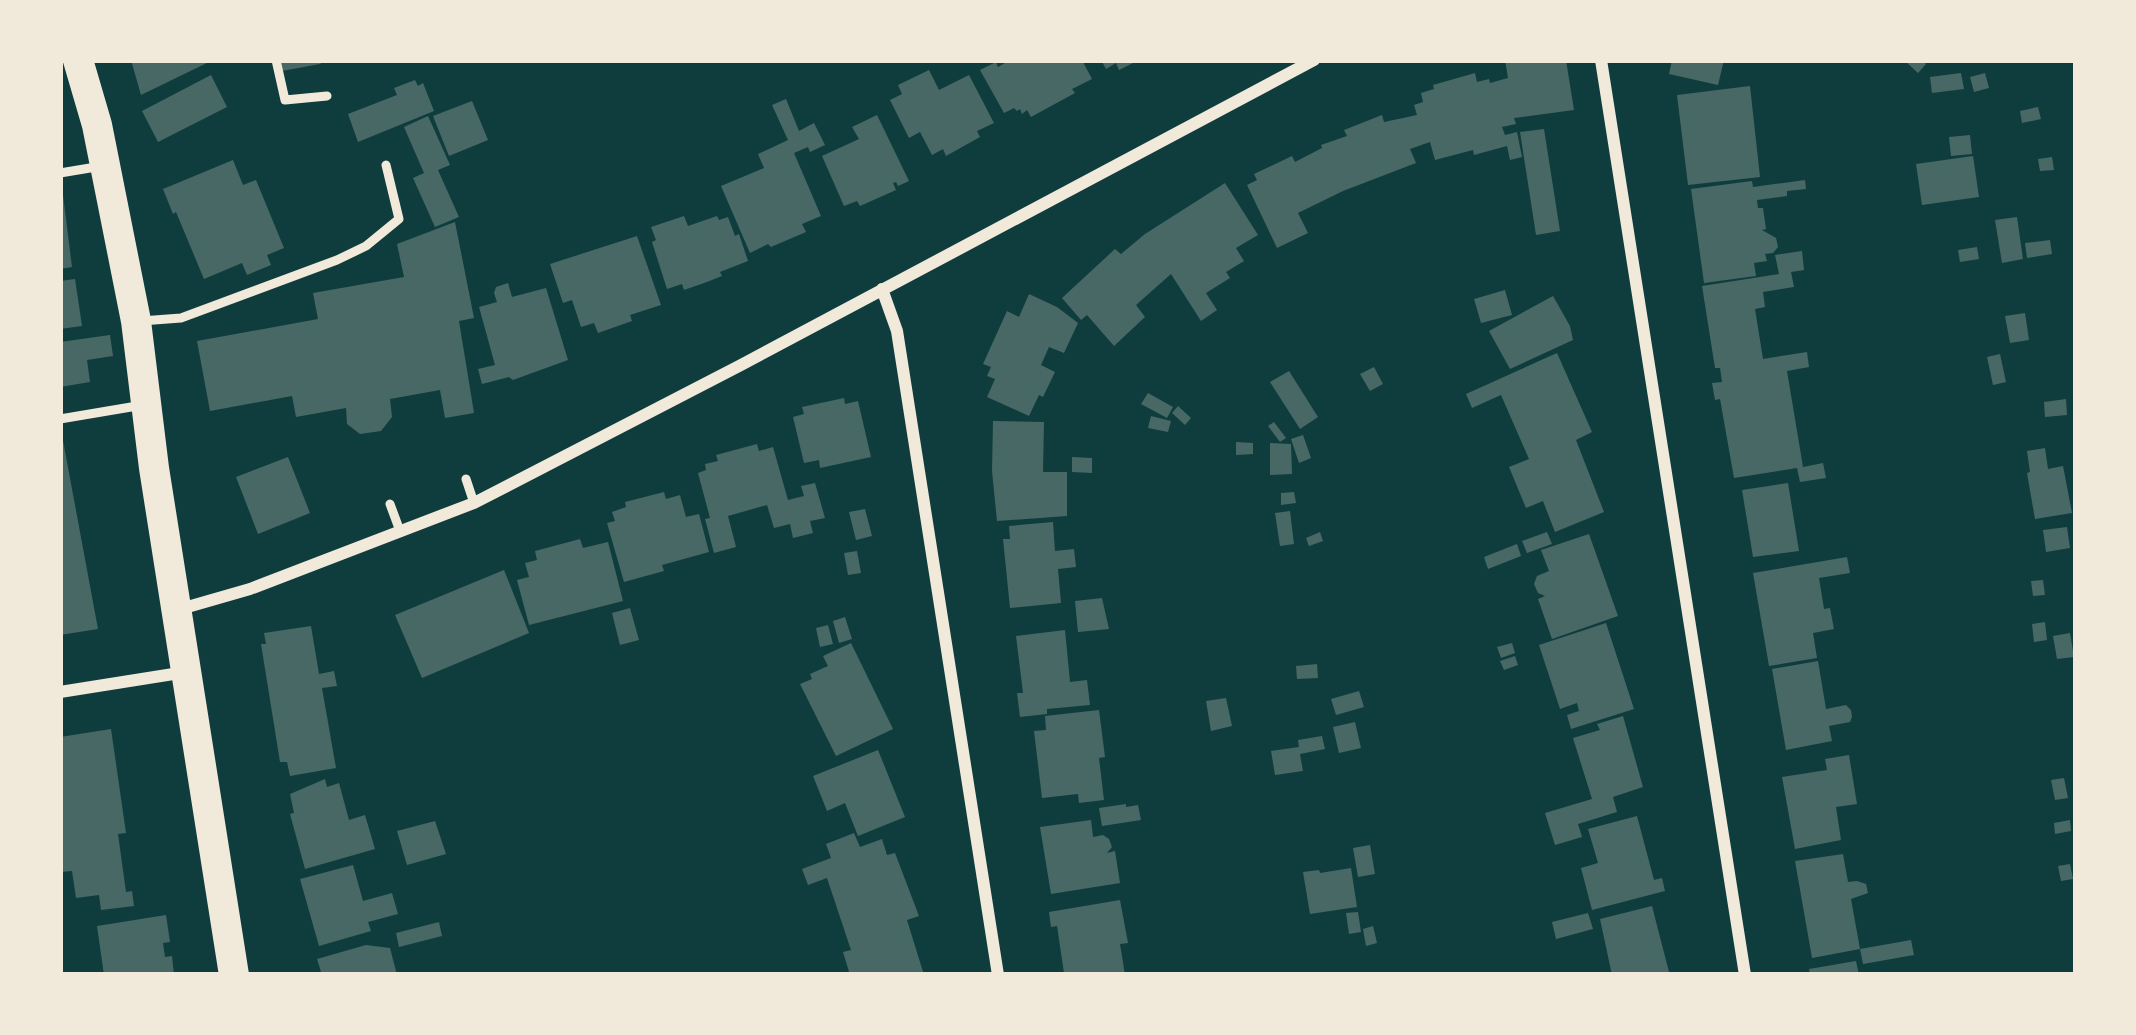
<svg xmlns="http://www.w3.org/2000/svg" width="2136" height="1035" font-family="'PT Sans Narrow',sans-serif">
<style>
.building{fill:#486865}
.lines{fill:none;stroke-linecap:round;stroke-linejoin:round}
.service{stroke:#f1e9da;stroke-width:9}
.minor{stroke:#f1e9da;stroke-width:12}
.primary{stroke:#f1e9da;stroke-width:30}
</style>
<rect width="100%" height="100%" fill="#0f3d3e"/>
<path class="building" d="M131,60H213L141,95Z
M280,60H325L320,64L282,71Z
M1010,60H1082L1092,79L1072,89L1075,93L1031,117L1027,110L1022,114L1020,109L1017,111L1014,108L1004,113L980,70L996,62L998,67Z
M1101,60H1139L1119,70L1116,63L1106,69Z
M1505,60H1566L1574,110L1514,118L1516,124L1502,127L1505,135L1517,132L1522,157L1510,160L1507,146L1474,155L1473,150L1435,160L1430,142L1410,149L1416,163L1343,191L1298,213L1308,233L1277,248L1247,185L1257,180L1254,174L1292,156L1295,162L1322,148L1321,145L1347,136L1344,130L1382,115L1384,122L1417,115L1414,105L1423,102L1421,93L1434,89L1433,85L1475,73L1477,82L1489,79L1490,83L1508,78Z
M1672,60H1724L1718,85L1669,74Z
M1904,60H1922L1926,64L1918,73Z
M929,70L939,90L969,75L994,123L977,131L980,137L946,156L943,149L932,155L920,132L909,138L890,100L902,94L898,85Z
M1961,73L1964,89L1932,93L1930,77Z
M1985,73L1989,88L1974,92L1970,77Z
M211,75L227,107L158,142L142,111Z
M415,80L418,86L423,83L434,111L358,142L348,114L397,95L394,88Z
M1750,86L1760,177L1688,185L1677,95Z
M786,99L799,131L814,123L825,145L810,152L808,147L794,153L821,216L802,224L806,232L771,247L768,244L750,253L721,186L764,168L758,154L788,140L772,105Z
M472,101L488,140L449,156L433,116Z
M2038,107L2041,119L2022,123L2020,111Z
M877,115L909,181L898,186L896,182L893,183L896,190L860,206L857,201L844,206L822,156L859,139L852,127Z
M428,116L450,165L438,170L459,217L435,227L413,178L424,173L404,127Z
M1544,129L1560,231L1536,235L1520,132Z
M1970,135L1972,154L1951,156L1949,137Z
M1973,156L1979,197L1922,205L1916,164Z
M2052,157L2054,170L2040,171L2038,159Z
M233,160L243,185L256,180L284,248L267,255L271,265L247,275L242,263L204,279L176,212L173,214L163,189Z
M1805,180L1806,189L1787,191V196L1757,200L1758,208H1763L1766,229L1762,230L1776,238L1778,247L1773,253L1765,254L1767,261L1754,263L1756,276L1704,283L1691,189L1752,181L1753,187Z
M1225,183L1258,235L1236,248L1244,261L1226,272L1230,278L1206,293L1217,310L1201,321L1171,274L1136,305L1145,317L1114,346L1087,315L1081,320L1062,298L1115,249L1121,254L1145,234Z
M63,195L72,267L60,269V196Z
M684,216L688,226L717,216L719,220L728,217L735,236L739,234L748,261L720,272L722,276L707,282L684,290L682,284L667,289L652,242L656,240L651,227Z
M2017,217L2023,259L2002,263L1995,220Z
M455,222L474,318L459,321L474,413L445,418L440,390L390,399L392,417L381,431L360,434L347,424L346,408L296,417L292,396L210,411L197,341L318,319L313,293L404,277L397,244Z
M637,236L661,305L630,315L632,321L598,333L594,323L581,327L572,300L563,303L550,264Z
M2050,240L2052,254L2027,258L2025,243Z
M1977,247L1979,259L1960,262L1958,250Z
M1802,251L1804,270L1791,272L1794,287L1763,292L1765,307L1755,309L1763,359L1807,352L1809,367L1787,371L1803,467L1823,463L1826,478L1800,482L1797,468L1734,478L1720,399L1715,400L1712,383L1722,382L1720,368H1715L1702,286L1779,274L1775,255Z
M75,279L82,326L60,329V281Z
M508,283L512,297L546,288L568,360L513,380L509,377L482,384L478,369L495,365L479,307L497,302L494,293L496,287Z
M1505,290L1512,315L1481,323L1474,299Z
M1029,294L1057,307L1078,323L1064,353L1049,347L1041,365L1055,372L1043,397L1039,395L1029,416L987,397L995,379L987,376L991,367L983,364L1007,311L1019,317Z
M1553,296L1570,326L1573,340L1510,369L1489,331Z
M2025,313L2029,340L2010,343L2005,316Z
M110,335L113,356L87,360L90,382L60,387V342Z
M1557,353L1592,432L1576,440L1604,512L1555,532L1543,501L1526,508L1509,467L1529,459L1501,395L1472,408L1466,394Z
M2000,354L2006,382L1993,385L1987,357Z
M1374,367L1383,384L1370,391L1360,374Z
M1289,371L1318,417L1300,429L1270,382Z
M1148,393L1173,407L1167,418L1141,404Z
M844,398L845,404L858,401L871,457L820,468L819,460L804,463L793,417L804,414L802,407Z
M2066,399L2067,415L2045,417L2044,402Z
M1178,406L1191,418L1185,425L1172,413Z
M1151,416L1171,421L1168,432L1148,428Z
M993,421L1044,422L1043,472H1067V516L997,521L992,471Z
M1274,422L1286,438L1280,442L1268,426Z
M62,435L98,629L60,635V436Z
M1303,435L1311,458L1299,463L1291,439Z
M1236,442L1253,443V454L1236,455Z
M1270,443L1291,444L1292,474L1270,475Z
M757,444L759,451L773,447L788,500L804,496L801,486L815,483L825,518L810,521L813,533L793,538L790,524L774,528L767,505L728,516L736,547L714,553L705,519L710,518L698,473L706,470L705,464L718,461L716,455Z
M2045,448L2048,469L2063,466L2072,513L2035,519L2027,473L2030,472L2027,451Z
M288,457L310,513L258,534L236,477Z
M1072,457L1092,458V473L1072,472Z
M1788,483L1799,551L1753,557L1742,490Z
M664,492L666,499L680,495L686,517L699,514L709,552L662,565L664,571L624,582L607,523L615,521L612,512L626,507L625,502Z
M1294,492L1296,503L1281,505V493Z
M865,509L872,536L856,540L849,512Z
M1290,511L1294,544L1280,546L1275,513Z
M1053,522L1055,551L1074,549L1076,567L1058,569L1061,603L1010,608L1003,539H1010L1009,526Z
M2067,527L2070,548L2046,552L2043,530Z
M1320,532L1323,541L1309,546L1306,538Z
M1547,532L1552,544L1527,553L1522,541Z
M1589,534L1618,616L1552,639L1538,599L1545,596L1538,593L1534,584L1537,576L1549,571L1541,550Z
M580,539L583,548L608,542L623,601L529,625L517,580L529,577L525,563L537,560L535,551Z
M1517,544L1521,556L1488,569L1484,557Z
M857,551L861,573L848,575L844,553Z
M1847,557L1850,573L1819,578L1824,609L1830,608L1834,629L1813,633L1817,658L1769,666L1753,573Z
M504,570L529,633L422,678L395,615Z
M2043,580L2045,595L2033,596L2031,581Z
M1102,598L1109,629L1078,632L1075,601Z
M630,608L639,640L620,645L612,613Z
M845,617L852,639L839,643L833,621Z
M2045,622L2047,640L2034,642L2032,624Z
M1606,623L1634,709L1571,729L1567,715L1579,711L1577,703L1560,709L1539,645Z
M828,625L833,644L820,647L816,628Z
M311,626L319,674L334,671L337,686L322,688L336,768L290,776L287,762H280L261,644H266L264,633Z
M1065,630L1070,682L1087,680L1090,705L1047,709V714L1020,717L1017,693H1023L1016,636Z
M2070,633L2074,657L2057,659L2053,636Z
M851,643L893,729L836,756L800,684L812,679L810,674L828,666L823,656Z
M1512,643L1515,653L1501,658L1497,647Z
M1515,656L1518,665L1504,670L1500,661Z
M1818,661L1826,709L1846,705L1851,710L1852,717L1850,722L1829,726L1832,741L1786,750L1772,669Z
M1317,664L1318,678L1297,679L1296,666Z
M1359,691L1364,707L1336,715L1331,699Z
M1226,698L1232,726L1211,731L1206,701Z
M1099,710L1105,757L1099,758L1104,800L1079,803L1078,794L1042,798L1034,731L1046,730L1045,716Z
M1623,716L1643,787L1613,797L1617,812L1578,824L1582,837L1555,845L1545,813L1592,799L1573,738L1600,730L1597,724Z
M1355,722L1361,748L1339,753L1333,727Z
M111,729L126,833L118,834L126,892L132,891L134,906L101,910L99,895L76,898L72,871L60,872V737Z
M1322,736L1325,749L1300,754L1303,771L1275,775L1271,751L1299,747L1298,740Z
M878,750L905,817L858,836L845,803L827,811L813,776Z
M1849,755L1857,804L1836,807L1841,840L1795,849L1782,777L1827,770L1825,759Z
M2064,778L2068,798L2055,800L2051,780Z
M325,779L327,787L339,783L349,820L365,815L375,849L305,869L290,814L294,813L290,794Z
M1126,804V807L1138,805L1141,820L1102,826L1099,808Z
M1637,816L1654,880L1662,878L1665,891L1592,910L1581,868L1598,863L1588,829Z
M1091,820L1093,837L1103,835L1109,839L1112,847L1107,853L1115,851L1120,883L1051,894L1040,827Z
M2070,820L2071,831L2055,834L2054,823Z
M435,821L446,854L407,865L397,831Z
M854,833L860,847L882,839L887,855L895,853L919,916L907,920L924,975H850L843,952L851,950L827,878L808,885L802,869L831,858L826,844Z
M1370,845L1375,874L1358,877L1353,848Z
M1843,854L1848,882L1857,881L1866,884L1868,893L1851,899L1860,949L1911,940L1914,955L1863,964L1860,949L1812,958L1795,861Z
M2070,864L2073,879L2061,881L2058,866Z
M353,865L363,901L392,893L398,914L368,922L371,931L319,946L300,879Z
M1351,868L1357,907L1310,914L1303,872L1319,870L1320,873Z
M1120,900L1128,943L1120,944L1125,975L1064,973L1057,926L1051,927L1049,912Z
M1652,906L1669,972L1657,975H1612L1600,919Z
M1358,912L1361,932L1349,934L1346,913Z
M1588,913L1593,929L1556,939L1552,922Z
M166,915L170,942L163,943L165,957L172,956L174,975H104L97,926Z
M439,922L442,936L399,947L396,933Z
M1373,926L1377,943L1366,946L1363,929Z
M366,945L390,948L397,975H322L317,959Z
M1856,961L1859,975H1810L1809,969Z"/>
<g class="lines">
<path class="service" d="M276,60L285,100L327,96
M60,173L102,166
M141,321L181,318L337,260L366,246L399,219L386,165
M60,419L143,405
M466,479L474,503
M390,504L400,531"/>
<path class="minor" d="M1601,60L1745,975
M882,289L897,331L998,975
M177,610L250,589L474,503L741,365L1314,60
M60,692L186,672"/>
<path class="primary" d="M78,60L97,125L136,321L154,468L234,975"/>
</g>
<rect width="2136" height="1035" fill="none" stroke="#f1e9da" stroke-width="126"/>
</svg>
